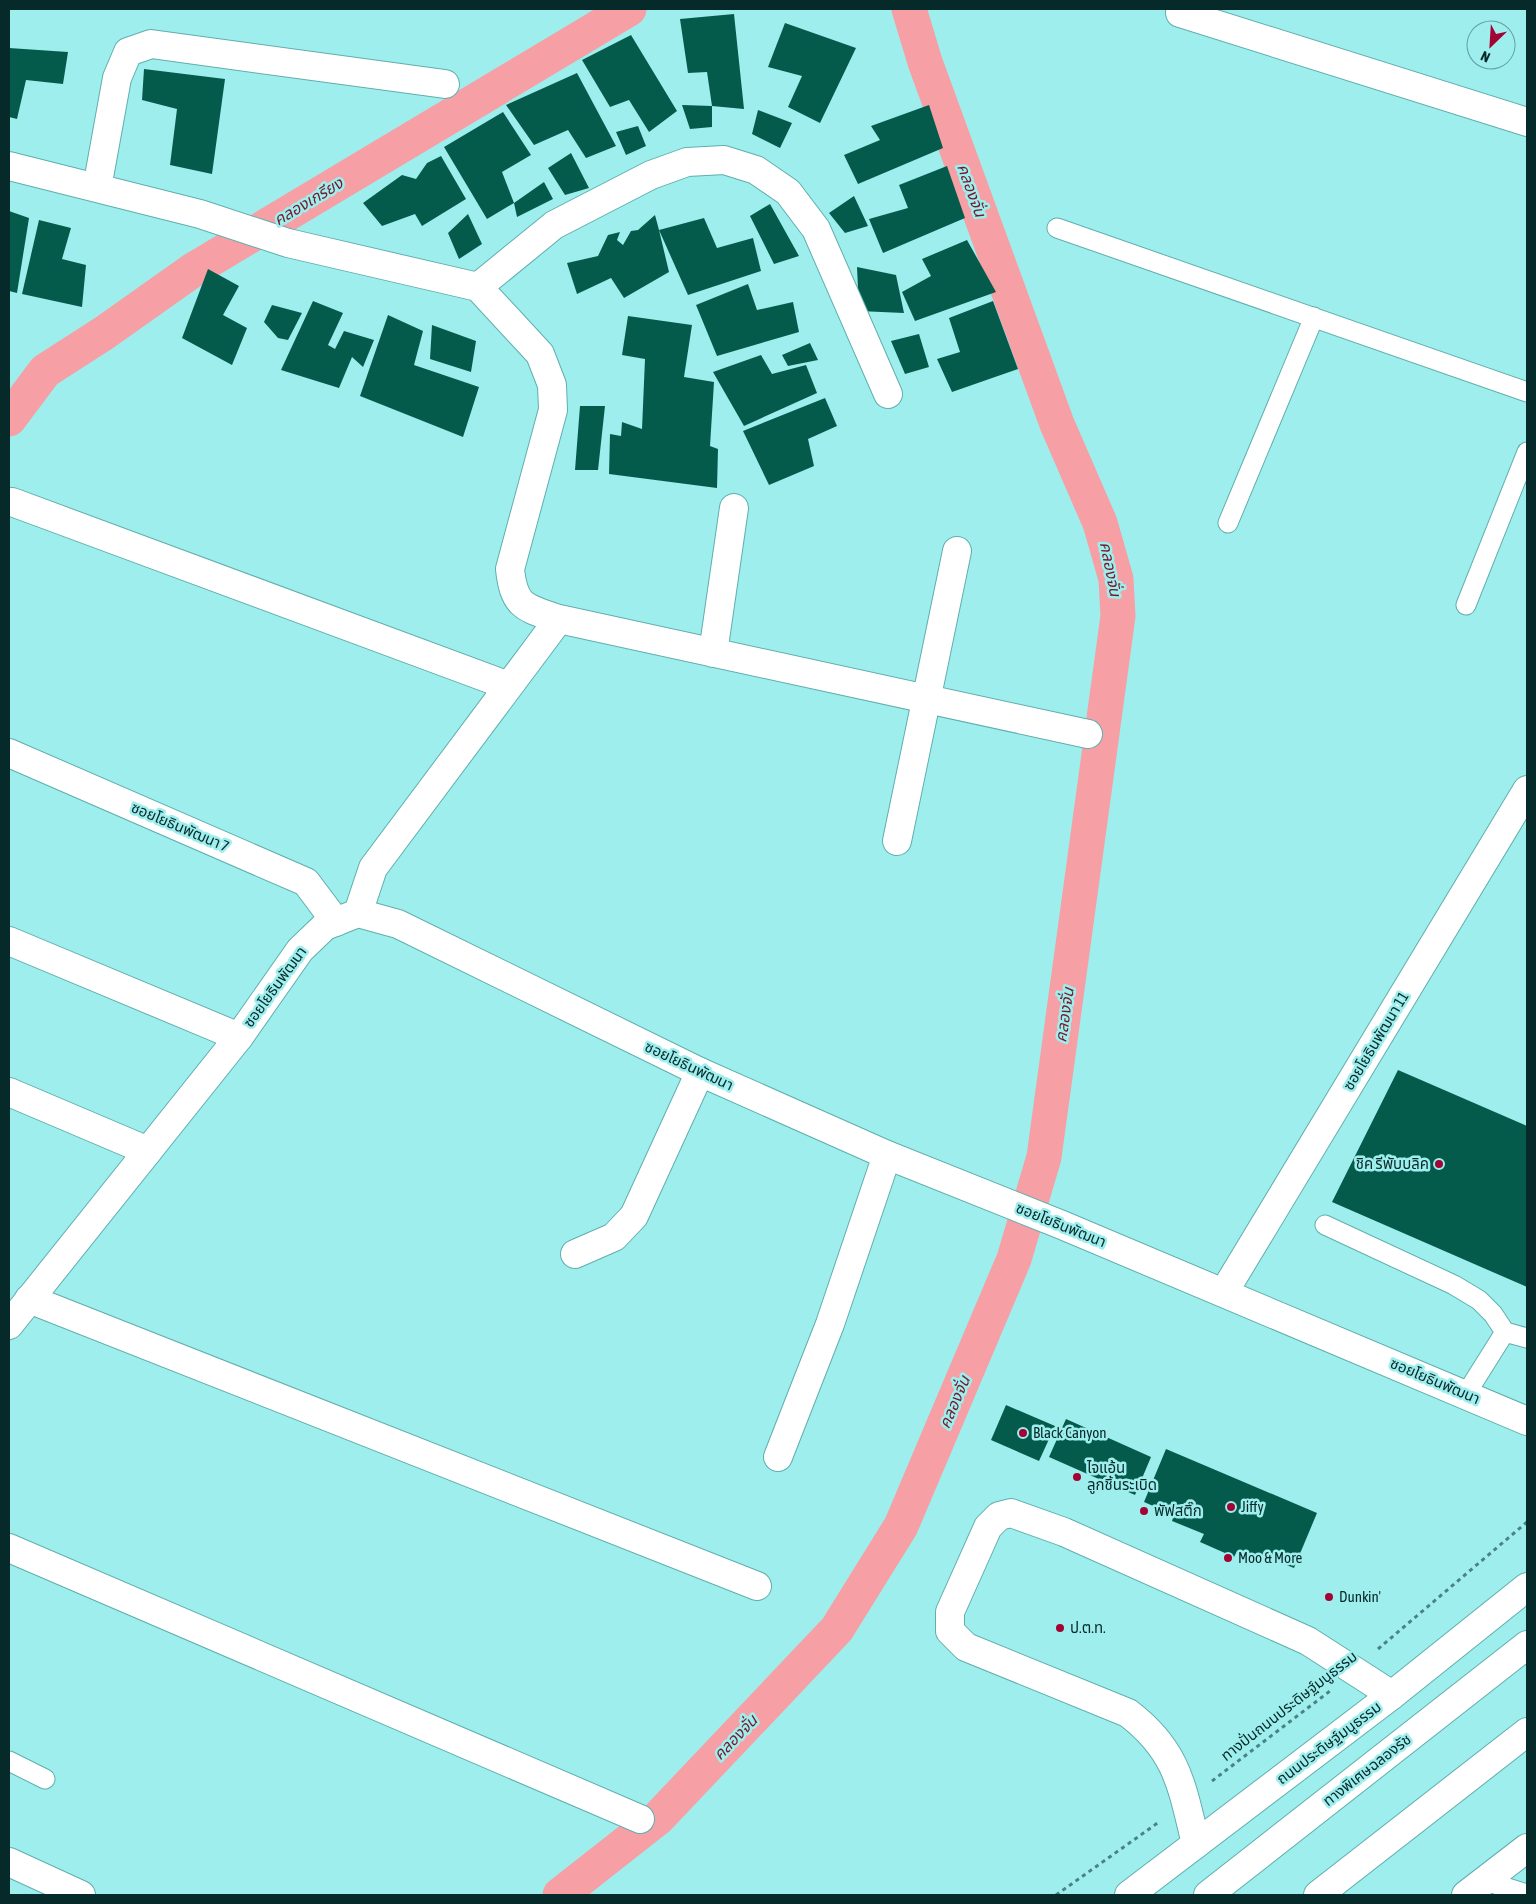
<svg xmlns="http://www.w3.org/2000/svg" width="1536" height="1904" font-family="'Asap Condensed','Noto Sans Thai',sans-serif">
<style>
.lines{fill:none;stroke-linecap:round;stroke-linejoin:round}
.canal{stroke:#f69fa4;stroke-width:35}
.building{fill:#055b4b}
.lane-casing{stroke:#60aeae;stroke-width:21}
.street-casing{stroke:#60aeae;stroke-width:30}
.secondary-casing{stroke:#60aeae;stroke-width:30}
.primary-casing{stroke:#60aeae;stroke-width:30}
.highway-casing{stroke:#60aeae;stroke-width:30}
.path{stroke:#4b8282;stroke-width:3;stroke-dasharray:4 4;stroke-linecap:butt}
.lane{stroke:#fff;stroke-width:19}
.street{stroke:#fff;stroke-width:28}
.secondary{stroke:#fff;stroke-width:28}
.primary{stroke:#fff;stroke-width:28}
.highway{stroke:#fff;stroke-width:28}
.poi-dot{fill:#a20333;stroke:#9feeee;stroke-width:2}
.labels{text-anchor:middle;stroke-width:5;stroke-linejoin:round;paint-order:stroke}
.street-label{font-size:15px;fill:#062929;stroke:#9feeee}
.poi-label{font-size:15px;fill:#062929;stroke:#9feeee;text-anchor:start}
.water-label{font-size:16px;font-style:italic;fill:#761729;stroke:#9feeee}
</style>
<rect width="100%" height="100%" fill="#9feeee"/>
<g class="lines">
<path class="canal" d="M9,419L45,371L104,333L193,270L629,9
M560,1895L658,1818L837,1629L901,1526L1014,1259L1044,1157L1118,616L1116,579L1100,523L1057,424L925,62L909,9"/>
</g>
<path class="building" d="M734,14L744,109L712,106V127L690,129L682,105L712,106L707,72L688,73L680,19Z
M785,23L856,48L820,123L788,107L802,76L768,67Z
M631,35L677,111L649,132L629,100L610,107L582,60Z
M9,48L68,52L63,84L26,80L17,119L9,117Z
M144,69L225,79L212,174L170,165L177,109L142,100Z
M577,73L616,146L586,158L568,130L534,145L506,105Z
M929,105L943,148L858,184L844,155L880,140L871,126Z
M758,110L792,123L780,148L752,134Z
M503,112L531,155L502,172L514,203L487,219L444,147Z
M638,126L646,146L626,155L616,132Z
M571,153L589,188L565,195L548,168Z
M441,156L466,199L422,226L415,214L382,226L363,203L402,175L416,179L427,163Z
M947,166L965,218L883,253L869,219L908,208L899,185Z
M544,182L553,199L517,217L514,203Z
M854,196L868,226L845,233L829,213Z
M770,204L799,256L774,264L750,216Z
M9,211L29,218L17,293L9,291Z
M468,214L482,244L459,259L448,233Z
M655,215L659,230L704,218L717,248L753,238L761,271L688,295L659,230L669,272L624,298L611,278L577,294L567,263L598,256L608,235L620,232L617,240L623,245L631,231L638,230Z
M39,220L71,228L62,259L86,265L82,307L22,294Z
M967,240L996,292L915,321L902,292L931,276L922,259Z
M857,267L896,275L904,313L859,311Z
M208,269L239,286L223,315L247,328L232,365L182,338Z
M748,284L757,310L793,302L799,332L717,356L696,305Z
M313,301L343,313L328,345L335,349L344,331L374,340L363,367L352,357L339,388L281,370Z
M993,301L1018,369L952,392L937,359L960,352L949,318Z
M272,305L302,313L288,340L278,338L264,322Z
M388,315L423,331L414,365L479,387L463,437L360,396Z
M628,316L692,325L684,377L714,382L710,446L718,449L717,488L609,474L610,434L621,436L622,422L642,429L645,359L622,355Z
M432,325L476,341L471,372L430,359Z
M919,334L929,367L905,374L891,341Z
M810,343L818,360L788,366L782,355Z
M761,355L772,374L806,365L817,393L744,426L713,372Z
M825,398L837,426L808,439L814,466L769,485L743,431Z
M580,406H605L598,470H575Z
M1398,1070L1527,1126V1287L1332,1202Z
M1006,1405L1055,1426L1039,1461L991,1440Z
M1066,1419L1151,1457L1135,1495L1049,1457Z
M1166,1449L1317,1513L1294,1568L1269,1558L1266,1564L1237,1551L1234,1557L1200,1542L1204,1534L1172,1521L1174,1515L1144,1502Z"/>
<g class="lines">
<defs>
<path id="lane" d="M1057,228L1527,392
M1228,523L1314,317
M1466,605L1527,452
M1325,1225L1454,1285L1479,1300L1493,1314L1505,1332
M1466,1394L1505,1332L1527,1338
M9,1761L45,1779
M1485,1881L1527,1894"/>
<path id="street" d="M1180,13L1527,122
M9,166L200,214L288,243L478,287L540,354L552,385L553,410L510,569C514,607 525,608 559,619L1088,734
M97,188L117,78L128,52L151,44L445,84
M478,287L554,225L651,175L687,162L724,160L756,170L788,192L816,229L888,394
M12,502L509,686
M713,653L734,508
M9,753L306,882L336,922
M897,841L957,551
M358,913L373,868L559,619
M9,941L239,1037
M9,1092L148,1151
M575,1254L614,1237L634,1216L700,1072
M1224,1292L1527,790
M29,1299L757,1586
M778,1457L830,1324L887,1155
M9,1548L640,1819
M1196,1844C1182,1787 1178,1751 1128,1713L966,1647L950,1631V1612L988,1527L999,1516L1011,1513L1064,1532L1308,1641L1392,1695
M9,1862L81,1895"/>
<path id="secondary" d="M9,1325L239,1037L300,950L325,926L358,913L398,924L700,1072L887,1155L1062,1225L1527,1421"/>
<path id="primary" d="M1129,1895L1392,1695L1527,1587
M1466,1895L1527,1848"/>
<path id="highway" d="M1208,1895L1527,1645
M1318,1895L1527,1732"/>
</defs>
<use href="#lane" class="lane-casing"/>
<use href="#street" class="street-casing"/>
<use href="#secondary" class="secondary-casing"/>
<use href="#primary" class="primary-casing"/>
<use href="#highway" class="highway-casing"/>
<path class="path" d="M1378,1649L1527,1522
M1212,1781L1330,1691
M1056,1895L1159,1822"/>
<use href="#lane" class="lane"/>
<use href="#street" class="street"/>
<use href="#secondary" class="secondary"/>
<use href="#primary" class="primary"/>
<use href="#highway" class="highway"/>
</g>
<g class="poi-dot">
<circle cx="1439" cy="1164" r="5"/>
<circle cx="1023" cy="1433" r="5"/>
<circle cx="1077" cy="1477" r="5"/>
<circle cx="1231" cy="1507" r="5"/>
<circle cx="1144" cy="1511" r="5"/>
<circle cx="1228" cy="1558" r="5"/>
<circle cx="1329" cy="1597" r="5"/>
<circle cx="1060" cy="1628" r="5"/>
</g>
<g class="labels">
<g class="street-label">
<text transform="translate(180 827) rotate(23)" y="5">ซอยโยธินพัฒนา 7</text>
<text transform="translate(275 987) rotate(-54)" y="5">ซอยโยธินพัฒนา</text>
<text transform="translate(1376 1041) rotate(-59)" y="5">ซอยโยธินพัฒนา 11</text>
<text transform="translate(689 1066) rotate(25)" y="5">ซอยโยธินพัฒนา</text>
<text transform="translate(1061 1225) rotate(22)" y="5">ซอยโยธินพัฒนา</text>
<text transform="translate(1435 1381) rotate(23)" y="5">ซอยโยธินพัฒนา</text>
<text transform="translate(1289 1706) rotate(-38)" y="5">ทางปั่นถนนประดิษฐ์มนูธรรม</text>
<text transform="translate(1329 1743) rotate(-37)" y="5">ถนนประดิษฐ์มนูธรรม</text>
<text transform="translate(1367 1770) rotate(-38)" y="5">ทางพิเศษฉลองรัช</text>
</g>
<g class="poi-label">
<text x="1429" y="1169" text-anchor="end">ชิค รีพับบลิค</text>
<text x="1033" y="1438">Black Canyon</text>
<text x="1087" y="1473">ไจแอ้น<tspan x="1087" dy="17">ลูกชิ้นระเบิด</tspan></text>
<text x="1241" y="1512">Jiffy</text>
<text x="1154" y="1516">พัฟสติ๊ก</text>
<text x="1238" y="1563">Moo &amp; More</text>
<text x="1339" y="1602">Dunkin'</text>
<text x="1070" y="1633">ป.ต.ท.</text>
</g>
<g class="water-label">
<text transform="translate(972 190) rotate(70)" y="6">คลองจั่น</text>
<text transform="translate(308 201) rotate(-31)" y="6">คลองเกรียง</text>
<text transform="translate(1111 569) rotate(79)" y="6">คลองจั่น</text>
<text transform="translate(1064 1015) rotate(-82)" y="6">คลองจั่น</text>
<text transform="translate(954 1402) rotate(-67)" y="6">คลองจั่น</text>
<text transform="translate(735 1737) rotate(-46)" y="6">คลองจั่น</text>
</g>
</g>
<rect width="1536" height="1904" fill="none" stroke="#062929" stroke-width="20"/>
<g transform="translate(1491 45) rotate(205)"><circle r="24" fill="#9feeee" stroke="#629f9f"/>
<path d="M0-4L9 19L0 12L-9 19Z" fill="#a20333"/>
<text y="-8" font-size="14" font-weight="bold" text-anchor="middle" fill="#062929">N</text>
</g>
</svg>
